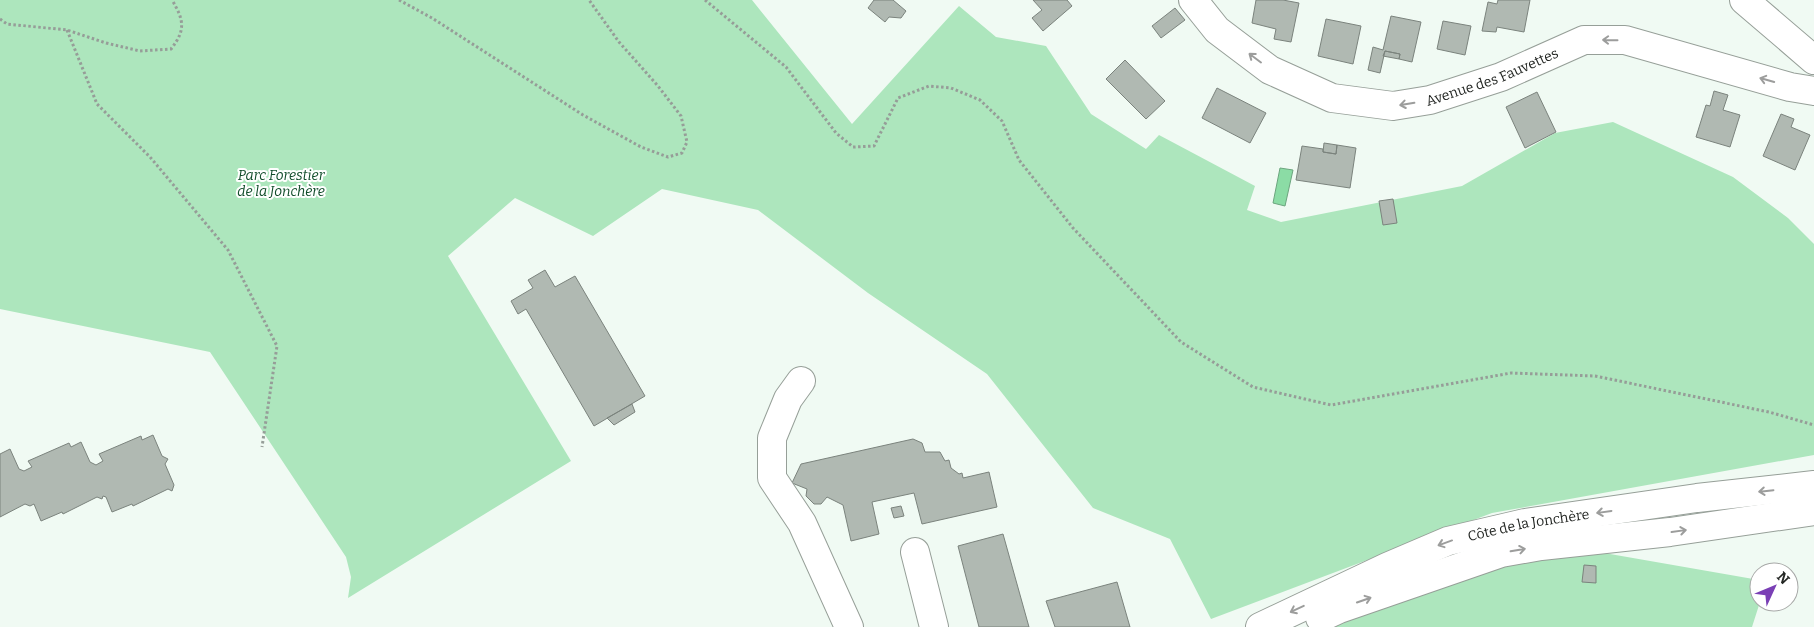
<svg xmlns="http://www.w3.org/2000/svg" width="1814" height="627" font-family="Bitter,serif">
<style>
.green{fill:#ade6bd}
.water{fill:#8bdca5;stroke:#6ca57e}
.building{fill:#b0b9b2;stroke:#7b837d}
.lines{fill:none;stroke-linecap:round;stroke-linejoin:round}
.minor-casing{stroke:#969f98;stroke-width:30}
.path{stroke:#969d98;stroke-width:3;stroke-dasharray:2.5 2.5;stroke-linecap:butt}
.minor{stroke:#fff;stroke-width:28}
.oneway{stroke:#9c9d9c}
.labels{text-anchor:middle;stroke-width:4;stroke-linejoin:round;paint-order:stroke}
.street-label{font-size:14px;fill:#232623;stroke:#fff}
.park-label{font-size:14px;font-style:italic;fill:#104c2a;stroke:#fff}
</style>
<rect width="100%" height="100%" fill="#f0faf3"/>
<path class="green" d="M0,0H752L852,124L959,6L996,37L1046,46L1091,114L1146,149L1159,135L1255,186L1247,210L1281,222L1462,186L1555,133L1613,122L1733,177L1788,218L1814,244V455L1492,513L1211,619L1170,539L1093,508L987,374L868,293L758,210L662,189L593,236L515,198L448,256L571,461L348,598L351,577L346,557L210,352L0,309Z
M1489,533L1759,580L1760,602L1752,627H1312Z"/>
<path class="water" d="M1280,168L1293,170L1285,206L1273,203Z"/>
<path class="building" d="M874,0H893L906,11L901,18L889,17L885,22L868,8Z
M1033,0H1067L1072,6L1043,31L1032,18L1042,10Z
M1256,0H1283L1299,3L1291,42L1274,39L1276,29L1252,23Z
M1498,0H1530L1524,32L1497,27L1496,32L1482,31L1488,2L1497,4Z
M1175,8L1185,20L1161,38L1152,26Z
M1391,16L1421,22L1412,62L1399,59L1400,54L1385,51L1380,73L1368,70L1373,47L1383,50Z
M1326,19L1361,26L1353,64L1318,56Z
M1443,21L1471,26L1465,55L1437,49Z
M1385,51L1400,54L1399,59L1383,56Z
M1125,60L1165,101L1146,119L1106,79Z
M1217,88L1266,113L1250,143L1202,118Z
M1714,91L1728,95L1723,110L1740,115L1730,147L1696,137L1706,105L1710,106Z
M1537,92L1556,132L1525,148L1506,107Z
M1781,114L1794,119L1791,127L1810,135L1795,170L1763,156Z
M1324,143L1337,145L1336,154L1323,152Z
M1337,145L1356,148L1350,188L1296,180L1302,146L1323,149V152L1336,154Z
M1393,199L1397,223L1383,225L1379,201Z
M545,270L555,287L575,276L645,396L594,426L526,309L518,314L511,301L533,288L528,280Z
M632,404L635,412L614,425L607,418Z
M153,435L162,456L168,459L165,464L174,485L172,491L168,489L133,506L132,504L112,512L106,497L103,496L102,499L97,497L63,514L62,512L41,521L34,504L30,506L25,504L0,517V454L10,449L19,469L24,471L32,467L28,461L69,443L71,447L81,442L90,462L96,465L103,461L99,454L141,436L142,440Z
M913,439L922,443L925,452H940L945,461L949,460L951,468L959,474L962,473L963,478L989,472L997,507L922,524L914,493L872,502L879,534L851,541L843,505L827,497L821,504H814L806,496L807,489L792,483L801,464Z
M901,506L904,516L894,518L891,508Z
M1003,534L1029,627H979L958,546Z
M1584,565L1596,566V583L1582,582Z
M1117,582L1130,627H1055L1046,601Z"/>
<g class="lines">
<defs>
<g id="minor">
<path id="s1" d="M1193,0L1217,30L1270,70L1332,98L1393,106L1430,100L1501,77L1584,40H1625L1790,87L1814,91"/>
<path d="M1744,0L1814,60"/>
<path d="M801,381L788,399L772,438V478L802,523L849,627"/>
<path d="M915,552L934,627"/>
<path d="M1320,618L1339,609L1501,553L1541,546L1670,532L1814,511"/>
<path id="s2" d="M1260,627L1387,567L1448,541L1525,523L1697,498L1814,485"/>
</g>
</defs>
<use href="#minor" class="minor-casing"/>
<path class="path" d="M399,0L432,18L583,115L641,147L668,157L682,153L687,142L681,116L658,86L619,42L589,0
M705,0L786,67L836,133L853,147L874,146L898,98L929,86L951,88L980,100L1002,121L1019,160L1073,228L1181,342L1253,387L1331,405L1511,373L1595,376L1769,412L1814,425
M0,19L7,24L67,30L106,43L140,51L171,49C186,30 184,20 172,0
M67,30L97,104L150,157L228,250L277,346L262,447"/>
<use href="#minor" class="minor"/>
</g>
<defs><path id="oneway-shaft" d="M-6 0H5M1.5-3L5.5 0L1.5 3" fill="none" stroke-width="1.6" stroke-linecap="round" stroke-linejoin="round" transform="scale(1.25)"/></defs>
<g class="oneway">
<use href="#oneway-shaft" transform="translate(1610 40) rotate(-179)"/>
<use href="#oneway-shaft" transform="translate(1255 58) rotate(-143)"/>
<use href="#oneway-shaft" transform="translate(1767 80) rotate(-164)"/>
<use href="#oneway-shaft" transform="translate(1407 104) rotate(171)"/>
<use href="#oneway-shaft" transform="translate(1766 491) rotate(174)"/>
<use href="#oneway-shaft" transform="translate(1604 512) rotate(172)"/>
<use href="#oneway-shaft" transform="translate(1679 531) rotate(-8)"/>
<use href="#oneway-shaft" transform="translate(1445 543) rotate(160)"/>
<use href="#oneway-shaft" transform="translate(1518 550) rotate(-10)"/>
<use href="#oneway-shaft" transform="translate(1364 600) rotate(-19)"/>
<use href="#oneway-shaft" transform="translate(1297 609) rotate(155)"/>
</g>
<g class="labels">
<g class="street-label">
<text dy="5" stroke="none"><textPath href="#s1" startOffset="338">Avenue des Fauvettes</textPath></text>
<text dy="5" stroke="none"><textPath href="#s2" startOffset="289">Côte de la Jonchère</textPath></text>
</g>
<g class="park-label">
<text x="281" y="180">Parc Forestier<tspan x="281" dy="16">de la Jonchère</tspan></text>
</g>
</g>
<g transform="translate(1774 587) rotate(46)"><circle r="24" fill="#ffffff" stroke="#a7a8a7"/>
<path d="M0-4L9 19L0 12L-9 19Z" fill="#7a3fb5"/>
<text y="-8" font-size="14" font-weight="bold" text-anchor="middle" fill="#232623">N</text>
</g>
</svg>
